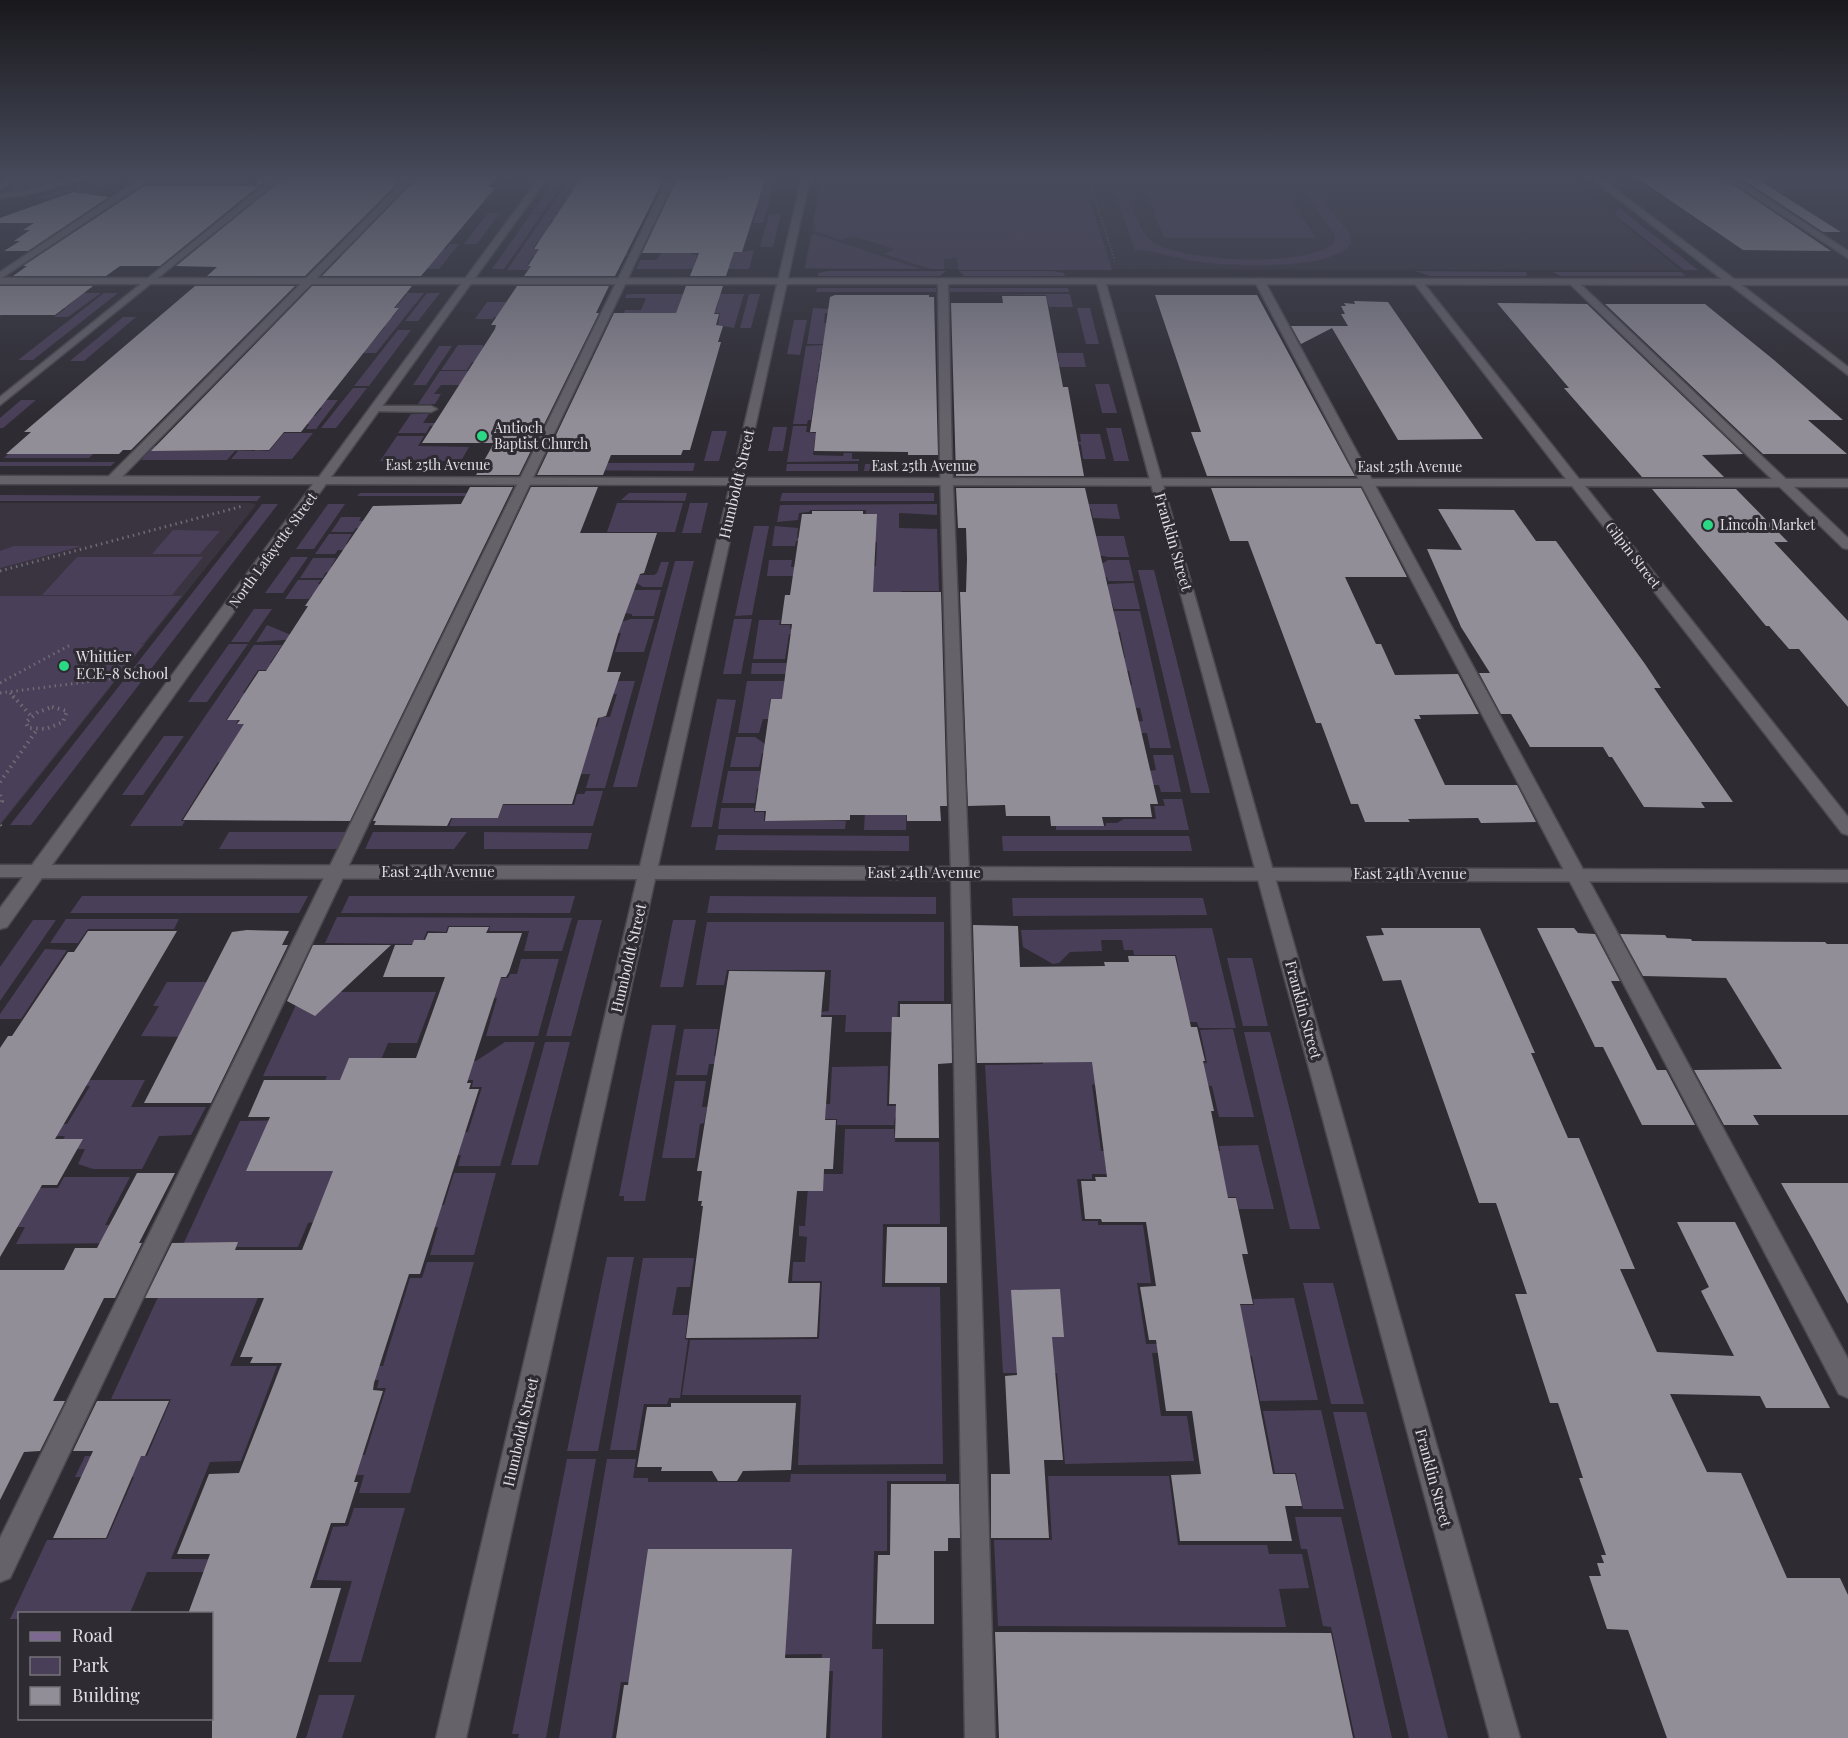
<svg xmlns="http://www.w3.org/2000/svg" width="1848" height="1738" font-family="'Playfair Display',serif">
<style>
.built{fill:#393440}
.green{fill:#4a3f58}
.building{fill:#928e97}
.lines{fill:none;stroke-linecap:round;stroke-linejoin:round}
.service-casing{stroke:#4b494f;stroke-width:3}
.minor-casing{stroke:#4b494f;stroke-width:3}
.tertiary-casing{stroke:#4b494f;stroke-width:3}
.secondary-casing{stroke:#4b494f;stroke-width:3}
.path-far2{stroke:#6e6c72;stroke-width:1.5;stroke-dasharray:1 2;stroke-linecap:butt}
.path-far1{stroke:#6e6c72;stroke-width:3;stroke-dasharray:1.5 4;stroke-linecap:butt}
.path{stroke:#6e6c72;stroke-width:4;stroke-dasharray:1.5 4.5;stroke-linecap:butt}
.service{fill:#66626a;fill-rule:evenodd}
.minor{fill:#66626a;fill-rule:evenodd}
.tertiary{fill:#66626a;fill-rule:evenodd}
.secondary{fill:#7d6892;fill-rule:evenodd}
.poi-dot{fill:#2bd884;stroke:#2e2b32;stroke-width:2}
.labels{text-anchor:middle;stroke-width:6;stroke-linejoin:round;paint-order:stroke}
.far-poi-label{font-size:14px;fill:#e2e0e5;stroke:#2e2b32;text-anchor:start}
.far-street-label{font-size:14px;fill:#e2e0e5;stroke:#2e2b32}
.street-label{font-size:15px;fill:#e2e0e5;stroke:#2e2b32}
.poi-label{font-size:15px;fill:#e2e0e5;stroke:#2e2b32;text-anchor:start}
</style>
<rect width="100%" height="100%" fill="#2e2b32"/>
<path class="built" d="M822,177H1566L1680,270L804,269Z
M0,503H252L256,505L0,826Z"/>
<path class="green" d="M28,177H70L21,190L9,188Z
M115,177H123L96,194L73,191L47,199L36,197Z
M153,177H236L249,179L238,187L141,185Z
M556,177H567L542,213H532Z
M822,177H1082L1112,270H958L957,258L944,259V269H931L884,254L895,249L853,236L841,240L815,231L816,224L813,222Z
M1109,177H1123C1129,193 1138,230 1150,240C1176,263 1313,268 1335,242V235L1293,177H1307L1350,235L1351,244C1329,272 1228,266 1194,261C1174,258 1155,250 1135,250Z
M1140,177H1276L1316,238H1164Z
M570,178L665,179L660,189L572,192L567,199H598L565,202L561,208H581L552,213L557,214L555,217L569,220H552L548,227L551,228L555,242H537L533,249L628,253L627,256H611L607,265L621,269H579L565,256H533L527,265L530,266L528,270H507Z
M767,180H776L763,223H753L758,210H714L762,195L760,188H764Z
M1618,207L1698,270H1684L1615,215Z
M488,213H500L477,244H464Z
M531,214H542L504,269H492Z
M769,214H781L773,247H760Z
M815,234L920,269L805,268L812,235Z
M695,241L690,254L697,255L694,265H730L734,253L754,250L749,269H636L640,260H657L665,247Z
M450,244H459L439,269H418L383,256H339L350,245L442,249H446Z
M827,271H946L940,276H818V273Z
M959,271H1053L1064,273L1065,276H964Z
M1415,271L1526,272L1527,276H1430Z
M1553,272H1681L1686,276H1560Z
M817,288H936V292H816Z
M949,288H1068L1069,292H950Z
M0,293H101L68,317H54L66,308H59L68,306L78,297L12,308L0,316Z
M104,293H118L33,360H18Z
M377,293H424L376,353H353L369,340H374L385,327H380L388,317H393L399,309L395,308L407,294Z
M427,293H440L418,321H405Z
M627,294H696L681,300L676,313H658L655,322L644,313H624L625,310H641L646,298H625Z
M701,294H744L734,328L718,325L720,313H676L716,310L719,300H703Z
M749,294H760L751,328H740Z
M974,294H1070L1073,307H1049L1046,295Z
M487,302H516L500,317H494L493,319H475Z
M813,308L832,309V313H825L824,323H866L824,342L823,344H807Z
M1077,308H1090L1099,344H1086Z
M123,317H136L84,361H70Z
M794,320H807L800,355L787,354Z
M398,330H411L369,386H354Z
M458,345H483V347H488L479,362H472L467,370H441Z
M823,345L826,352H821L820,361L827,364H819L818,372L826,373L825,375H818L816,383L824,384L820,407H813L811,420H808L807,424H793L806,346Z
M439,346H452L426,385H413Z
M1057,353H1083L1086,367H1060L1059,365H1053L1052,362L1059,361Z
M440,371H474L466,385H441L434,394H441L435,404H418Z
M1095,384H1109L1117,413H1102Z
M353,388H367L336,428H321Z
M21,400H36L3,428H0V418Z
M323,400H338L316,429H306L309,424H304L310,416H315L322,408L308,407Z
M411,414H429L423,423H500L498,426H430L426,433H398Z
M793,426H807L806,432L858,438H815L813,455L843,456L844,453H852V459H859V461L787,462Z
M773,427H787L783,451H768Z
M1106,428H1121L1129,461H1114Z
M712,431H727L719,461H704Z
M284,433H313L292,459H231L238,451H269Z
M1080,434H1100L1106,459H1083L1081,445L1077,442H1081Z
M397,436H424L418,446L469,447L461,461H380Z
M69,437L104,443L89,458H4L8,454H50Z
M154,446H162L158,451H235L227,460H141Z
M0,462H115L111,466H0Z
M549,463H695L693,471L545,470Z
M787,464H858V471H786Z
M865,464H936V471H864Z
M360,493H467L465,496H357Z
M629,493H687L685,501L621,500Z
M782,493H934V501H780Z
M0,495L261,496L257,501H0Z
M617,503H683L675,532H607Z
M690,503H708L701,533H682Z
M262,504H278L31,825H10Z
M328,504H345L314,549H296Z
M937,504V515L899,513V528L937,529L939,591H901L900,600H864L863,566H876L877,542L864,540L866,510H810L809,512L799,513L798,520L777,522L780,505Z
M1043,504H1117L1120,519L1093,518L1091,509Z
M341,517H361L359,521H368L365,528H356L353,532H331Z
M754,526H769L752,615L735,616Z
M775,526L798,528L797,538H807V541H796L795,546H772Z
M173,530L220,531L200,554H152Z
M329,534H352L346,544H353L350,550H338L335,554H315Z
M1096,536H1124L1129,557H1108L1094,554Z
M14,546H82L0,568V551Z
M77,557H203L172,595H42Z
M291,557H308L283,593H265Z
M313,558H336L331,567H339L325,573L323,578H300Z
M769,560H792L791,567H851L792,576H767Z
M1108,560H1129L1134,581H1108L1107,577H1099L1096,563H1103Z
M675,561H694L637,787H613Z
M661,562H669L662,587H643L624,575H654L657,573Z
M1138,570H1154L1210,793H1191Z
M298,580H321L318,584H331L324,595H312L309,599H285Z
M1134,583L1140,609H1114L1112,602L1104,601L1099,586H1108V584Z
M634,590H661L654,616H632V614L624,613L630,593Z
M0,596H182L144,643H140L144,644L0,824Z
M254,609H272L249,642H231Z
M1114,611H1140L1171,748H1150L1147,733H1135L1133,722L1143,721L1140,708L1128,707L1123,686L1132,685L1129,671L1124,670L1121,658H1125L1120,632H1110Z
M631,619H654L644,652H615L621,633H617L621,622Z
M734,619H752L741,674H723Z
M759,620H780L779,625H790V629H870L881,634H789L785,659H753Z
M267,625L291,635L312,638L256,642Z
M229,644H248L207,702H188Z
M254,645H282L270,663H294L289,670H258L243,693H276L251,700H239L226,720H238L236,724H261L341,762H218L181,821H185L182,826H130Z
M752,663H861L860,674H751Z
M620,681H635L605,788H586L590,774H514L478,818H498L503,805H574L577,794H584L586,791H603L593,826H449L466,786L557,727H597L600,717H610L617,694H609L612,683Z
M747,681H857L784,699H770L769,711H776L775,719H763L759,733H738Z
M717,699L736,700L712,827H691Z
M164,736H184L143,795H122Z
M736,737H755L772,749L771,752L762,753L759,767H730Z
M1153,755H1173L1181,792H1161L1159,785H1150L1147,771L1156,770Z
M728,771H760V775H769L767,788H757L755,803H722Z
M907,797L906,830H864L865,811Z
M1163,799H1182L1189,830H1056V826H1106V823H1117L1124,819H1156L1154,806H1165Z
M721,808H754V812H764V821H846L845,829H718Z
M229,832H349L341,849H219Z
M373,832H467L454,849H365Z
M484,832L592,833L588,849H484Z
M718,835L909,836V851L715,850Z
M1002,836H1189L1192,851H1003Z
M82,896H308L299,913H70Z
M349,896H575L570,913H341Z
M710,896L936,897V914L707,913Z
M1012,898H1203L1207,915L1013,916Z
M337,917L572,918L562,951H524L529,931H489L490,926H448L446,932L427,931L423,941L413,944L325,943Z
M66,919H179L174,929H88L78,943H50Z
M33,920H56L0,1001V967Z
M578,920H602L571,1036H546Z
M673,920H696L683,987H660Z
M707,922H944V1001H898L897,1032H845L846,1015H821V1012L829,1011L831,970H727L724,985H696Z
M1212,928L1236,1028H1199L1197,1022L984,1024L1168,981L1181,980L1176,955H1134L1133,950H1124L1122,940H1101L1102,951L1070,952L1059,963L1053,964L1023,947L1021,930Z
M45,949L67,950L21,1019H0V1014Z
M1227,958H1252L1268,1026H1243Z
M521,959H559L538,1036H486L497,998H438L445,978H508L510,974H517Z
M167,982H214L185,1037L141,1036L159,1006H153Z
M302,992H436L417,1043H388L313,1222L308,1223L298,1247H182L240,1121L309,1120L327,1076H263Z
M652,1025H676L645,1201H624V1196H619Z
M1040,1025H1089L1096,1084L1092,1085L1101,1151H1121L1124,1174H1092V1179H1077L1082,1221H1098V1225H1143L1151,1283H1137L1146,1344L1242,1343L1243,1352L1152,1353L1161,1416H1187L1194,1461L1065,1464L1057,1373H1003L985,1065L1043,1064Z
M684,1029H718L714,1056H729L728,1064H709L707,1075H676Z
M1233,1029L1254,1117H1219L1212,1086L1201,1085L1195,1064L1207,1063L1200,1030Z
M1244,1032H1270L1320,1229H1290Z
M505,1042H535L500,1166H458L461,1155H446L459,1133L468,1132L482,1087H472L473,1080H407L414,1061H476Z
M545,1042H570L538,1165H511Z
M888,1066L887,1106L935,1105V1117H895L894,1125H837V1119H825L826,1104H830L832,1067Z
M85,1080H145L131,1107H206L191,1135L159,1136L142,1169H93L78,1164L85,1149H58L65,1136H49L56,1125L67,1124L90,1086L82,1085Z
M675,1081H706L702,1107H707L704,1123L700,1124L695,1158H662Z
M845,1129H894L895,1142H939L940,1224H883L882,1287H940L943,1464L798,1465L801,1395H682L690,1340L819,1339L822,1281H792L793,1262H805L807,1237L799,1236V1226H805L809,1174H843Z
M1258,1145L1274,1209H1239L1236,1197H1220L1211,1152L1220,1151L1219,1146Z
M454,1173H496L474,1255H430L438,1227H425L324,1205H444Z
M64,1177H130L105,1225L143,1226L134,1243L16,1244L25,1227H0V1199L34,1188H58Z
M607,1257H634L598,1451H567Z
M643,1258H694L690,1287H677L672,1315H688L685,1339L688,1340L680,1398H669L667,1404H644L636,1450H610Z
M427,1262H474L410,1493H359L364,1475H351L250,1455H365L386,1388H377L379,1380H275L280,1366H383L410,1278H422Z
M1303,1283H1333L1364,1404H1331Z
M159,1295H259L230,1366H277L241,1461L210,1462L171,1559L318,1560L314,1572H147L130,1613L20,1614L19,1619H10L47,1540L107,1539L134,1477H75L85,1456H147L171,1399H111Z
M1294,1298L1318,1400L1260,1401L1252,1356L1248,1357L1238,1305H1254L1253,1299Z
M1321,1410L1344,1509H1303L1296,1473H1275L1263,1411Z
M1333,1412H1366L1448,1738H1409Z
M567,1459H596L546,1738H518L519,1734H512Z
M607,1459H636L633,1478H648V1482H790L791,1474H946V1481H887V1551H874L872,1649H883L882,1738H830L833,1671H821L822,1654L635,1656L631,1682H621L612,1738H559Z
M1048,1476H1169L1178,1545H1267L1269,1554H1302L1309,1588L1279,1589L1286,1627L998,1626L994,1540H1052Z
M354,1508H405L361,1662H328L352,1581L316,1580L333,1527L348,1526Z
M1295,1517H1341L1392,1738H1355L1331,1627L1323,1626L1307,1549H1301Z
M319,1695H355L342,1738H306Z"/>
<path class="building" d="M257,177H270L160,266H120L106,276H13L27,266H23L144,186H257Z
M285,177H404L305,276H207L217,267L176,266Z
M418,177H495L488,187L495,188L421,276H322Z
M582,177H662V179H664L615,276H524L531,266H528L539,249H534Z
M731,177H766L742,252H734L726,276H690L699,253H642L677,179H730Z
M1636,177H1722L1831,251L1743,250Z
M1739,177H1754L1841,232H1823Z
M73,192L109,197L28,251H4L20,241H14L30,230H23L34,223H0V218Z
M0,286H93L55,315H0Z
M195,286H295L131,450H123L119,454H6L31,432H24Z
M312,286H412L394,308H399L301,432H284L269,450L151,451Z
M517,286H609L596,313H599L519,475H476L494,443H422L495,329L496,325H491Z
M686,286H723L714,314H719L716,325L723,326L718,342H721L690,450H683L681,455H611L603,475H537L614,313H676Z
M835,295H929V297H934L938,455H908V452L814,451L816,432H810L830,297Z
M1155,295H1257L1355,476H1207L1191,432H1201Z
M1002,296H1046L1063,387H1068L1084,476H956L951,303H1003Z
M1354,301L1388,302L1483,439L1398,440L1332,328L1301,344L1291,326H1348L1341,314H1345L1341,306H1346L1344,303L1355,304Z
M1497,303L1587,304L1743,454L1702,455L1724,477H1642L1564,388H1569Z
M1605,304H1705L1774,360L1843,420H1808L1847,454H1763Z
M470,487H513L350,821L183,820L244,724H237L240,720H227L259,671H266L308,606H305L373,506L461,504Z
M531,487H598L580,533H657L644,573L640,574L618,634L607,672H621L606,716L598,718L572,804H503L498,818H451L447,826L374,825L376,821H373Z
M956,488H1085L1158,804H1150L1152,817H1102L1104,826H1051L1050,816H1006L1005,805L968,806L960,592H966L967,559L966,528H958Z
M1211,488H1361L1407,577H1345L1376,644H1381L1395,675L1458,674L1479,714L1419,715L1421,719H1414L1445,785H1517L1536,822L1481,823L1478,818L1408,819L1410,822H1365L1358,804H1351L1321,723H1316L1248,541H1230Z
M1652,489H1736L1788,542H1774L1848,621V707L1799,649H1789L1769,626H1766Z
M1438,509L1514,510L1536,541H1556L1645,664L1661,688H1654L1733,802H1701L1705,808L1644,807L1612,757H1609L1603,747H1530L1511,714H1501L1479,673H1490L1461,627L1427,549L1462,550Z
M812,511H863V514H877L873,592H941L947,806H940L941,821H907V815H850V820L765,821L766,811H755L771,699H782L792,624H781L785,595H790L802,514H812Z
M973,925L1018,926L1020,967L1105,966L1104,962H1129L1128,956H1175L1191,1027H1197L1205,1061H1203L1214,1111H1211L1228,1198H1236L1248,1254H1242L1253,1304H1240L1273,1474H1295L1302,1506H1285L1292,1541H1180L1171,1475L1201,1474L1192,1411H1166L1156,1340H1149L1140,1287L1156,1286L1146,1222H1102L1101,1219H1085L1081,1181H1096L1095,1177H1107L1092,1062L977,1063Z
M449,927H489L486,933H522L509,972L506,977H501L467,1083H471L469,1089H479L420,1274H409L374,1383L373,1390L383,1391L354,1482H358L345,1523H331L310,1588H341L328,1632L296,1738H212V1614H188L210,1554H177L209,1474L239,1473L282,1363H250L253,1357H240L264,1298H145L172,1243L238,1242L235,1250H302L333,1171H246L270,1117H248L264,1080H340L349,1058H416L445,977H383L395,945H412L414,940H425L428,933H447Z
M1381,928H1480L1535,1053H1531L1568,1138H1579L1635,1269H1620L1657,1352L1734,1356L1701,1291L1709,1287L1677,1222H1735L1830,1408H1766L1760,1396L1670,1394L1707,1472L1741,1473L1787,1578H1840L1848,1595V1738H1667L1628,1630L1607,1629L1589,1576H1601L1597,1563H1604L1601,1555H1606L1579,1478H1583L1558,1403H1550L1515,1294H1527L1496,1203H1479L1401,980L1383,981L1366,936L1384,935Z
M1537,928H1574L1578,933L1595,934L1620,981H1611L1657,1070H1666L1695,1125H1642L1603,1047H1595Z
M247,930L289,931L282,945H288L211,1103H144L232,932Z
M88,931H177L55,1139H83L57,1185H42L0,1257V1048L8,1036H12L68,952H74Z
M1620,934L1665,935L1667,938L1691,939L1692,941L1825,942L1827,944H1848V1115H1753L1759,1125H1724L1694,1070L1782,1069L1726,978L1643,976Z
M313,945H391L315,1016L287,1001Z
M729,971L825,972L821,1017H832L825,1120H836L833,1169H824L823,1191H797L788,1283H820L817,1337L686,1338L703,1206H701L702,1201H698L702,1171H697Z
M900,1004H951L952,1063L938,1064L939,1138H895L896,1104H889L892,1017H900Z
M137,1173H175L139,1243H142L115,1298H104L53,1401H65L40,1451L24,1452L0,1500V1270H64L75,1248H97Z
M1781,1183H1848V1304L1812,1238Z
M887,1227H947V1283H885Z
M1060,1289L1064,1337H1052L1063,1460H1044L1049,1538H991V1474H1010L1005,1376L1017,1375L1011,1290Z
M97,1401H169L145,1456H141L106,1538H53L93,1451H73Z
M671,1403H796L791,1470L743,1471L737,1481H718L712,1471H661L662,1467H637L647,1407H671Z
M891,1484H959L960,1538H948V1551H934V1624H876L878,1555H890Z
M648,1549H792L785,1658H830L826,1738H616L624,1685H628Z
M995,1632L1331,1633L1353,1738H999Z"/>
<g class="lines">
<defs>
<path id="service" d="M143,177H153L0,279V272Z
M407,177H416L116,483H108V477Z
M668,177H676L10,1578L0,1582V1538Z
M1724,177H1734L1848,251V258Z
M943,279L948,282L952,462L969,873L995,1738H965L951,873L940,462L938,282Z
M1260,279L1265,282L1848,1359V1398L1839,1394L1255,282Z
M1570,280H1576L1848,538V549L1843,548L1570,284Z
M375,406H431L437,409L431,412L371,411V407Z"/>
<path id="minor" d="M77,177H91L25,195L0,198V194L25,191Z
M274,177H283L0,405V397Z
M540,177H548L331,477L732,478L802,177H810L744,478L1566,479L1415,284L1413,282L1418,279L1421,280L1579,479H1848V487L1585,486L1848,817V835L1842,833L1572,486L742,485L658,866L1848,870V882L655,879L466,1738H436L637,879L42,878L7,927L0,929V908L23,877H0V865H32L313,484H0V476L319,477ZM326,484L730,485L640,866L52,865Z
M1729,280H1735L1848,367V375L1729,284Z"/>
<path id="tertiary" d="M1590,177H1599L1734,279H1848V285L1106,284L1520,1738H1490L1097,284H0V278L1722,279Z"/>
<path id="secondary" d="M11,177H21L0,189V184Z"/>
</defs>
<use href="#service" class="service-casing"/>
<use href="#minor" class="minor-casing"/>
<use href="#tertiary" class="tertiary-casing"/>
<use href="#secondary" class="secondary-casing"/>
<path class="path-far2" d="M1088,177L1114,258"/>
<path class="path-far1" d="M0,571L243,506
M0,683L72,644
M0,693L117,678
M10,693L14,698"/>
<path class="path" d="M13,696L31,716
M52,707L67,711L63,722L46,729L28,728L26,722L38,712Z
M0,782L36,731
M0,795L2,801L0,804
M0,825L2,829"/>
<use href="#service" class="service"/>
<use href="#minor" class="minor"/>
<use href="#tertiary" class="tertiary"/>
<use href="#secondary" class="secondary"/>
</g>
<linearGradient id="sky" x2="0" y2="1"><stop stop-color="#19181c"/><stop offset="0.42" stop-color="#464a5a"/><stop offset="1" stop-color="#464a5a" stop-opacity="0"/></linearGradient>
<rect width="1848" height="421" fill="url(#sky)"/>
<g class="poi-dot">
<circle cx="482" cy="436" r="6"/>
<circle cx="1708" cy="525" r="6"/>
<circle cx="64" cy="666" r="6"/>
</g>
<g class="labels">
<g class="far-poi-label">
<text x="494" y="433">Antioch<tspan x="494" dy="16">Baptist Church</tspan></text>
<text x="1720" y="530">Lincoln Market</text>
</g>
<g class="far-street-label">
<text x="438" y="470">East 25th Avenue</text>
<text x="924" y="471">East 25th Avenue</text>
<text x="1410" y="472">East 25th Avenue</text>
<text transform="translate(273 550) rotate(-54)" y="5">North Lafayette Street</text>
<text transform="translate(1633 555) rotate(52)" y="5">Gilpin Street</text>
</g>
<g class="street-label">
<text transform="translate(737 484) rotate(-77)" y="5">Humboldt Street</text>
<text transform="translate(1173 542) rotate(74)" y="5">Franklin Street</text>
<text x="438" y="877">East 24th Avenue</text>
<text x="924" y="878">East 24th Avenue</text>
<text x="1410" y="879">East 24th Avenue</text>
<text transform="translate(629 958) rotate(-77)" y="5">Humboldt Street</text>
<text transform="translate(1303 1010) rotate(75)" y="5">Franklin Street</text>
<text transform="translate(521 1432) rotate(-77)" y="5">Humboldt Street</text>
<text transform="translate(1433 1478) rotate(75)" y="5">Franklin Street</text>
</g>
<g class="poi-label">
<text x="76" y="662">Whittier<tspan x="76" dy="17">ECE-8 School</tspan></text>
</g>
</g>
<rect x="18" y="1612" width="195" height="108" fill="#2e2b32" stroke="#76737a" stroke-width="1.5"/>
<rect x="30" y="1632" width="30" height="9" fill="#7d6892" stroke="#76737a" stroke-width="1.5"/>
<text x="72" y="1642" font-size="18" fill="#e2e0e5">Road</text>
<rect x="30" y="1657" width="30" height="18" fill="#4a3f58" stroke="#76737a" stroke-width="1.5"/>
<text x="72" y="1672" font-size="18" fill="#e2e0e5">Park</text>
<rect x="30" y="1687" width="30" height="18" fill="#928e97" stroke="#76737a" stroke-width="1.5"/>
<text x="72" y="1702" font-size="18" fill="#e2e0e5">Building</text>
</svg>
